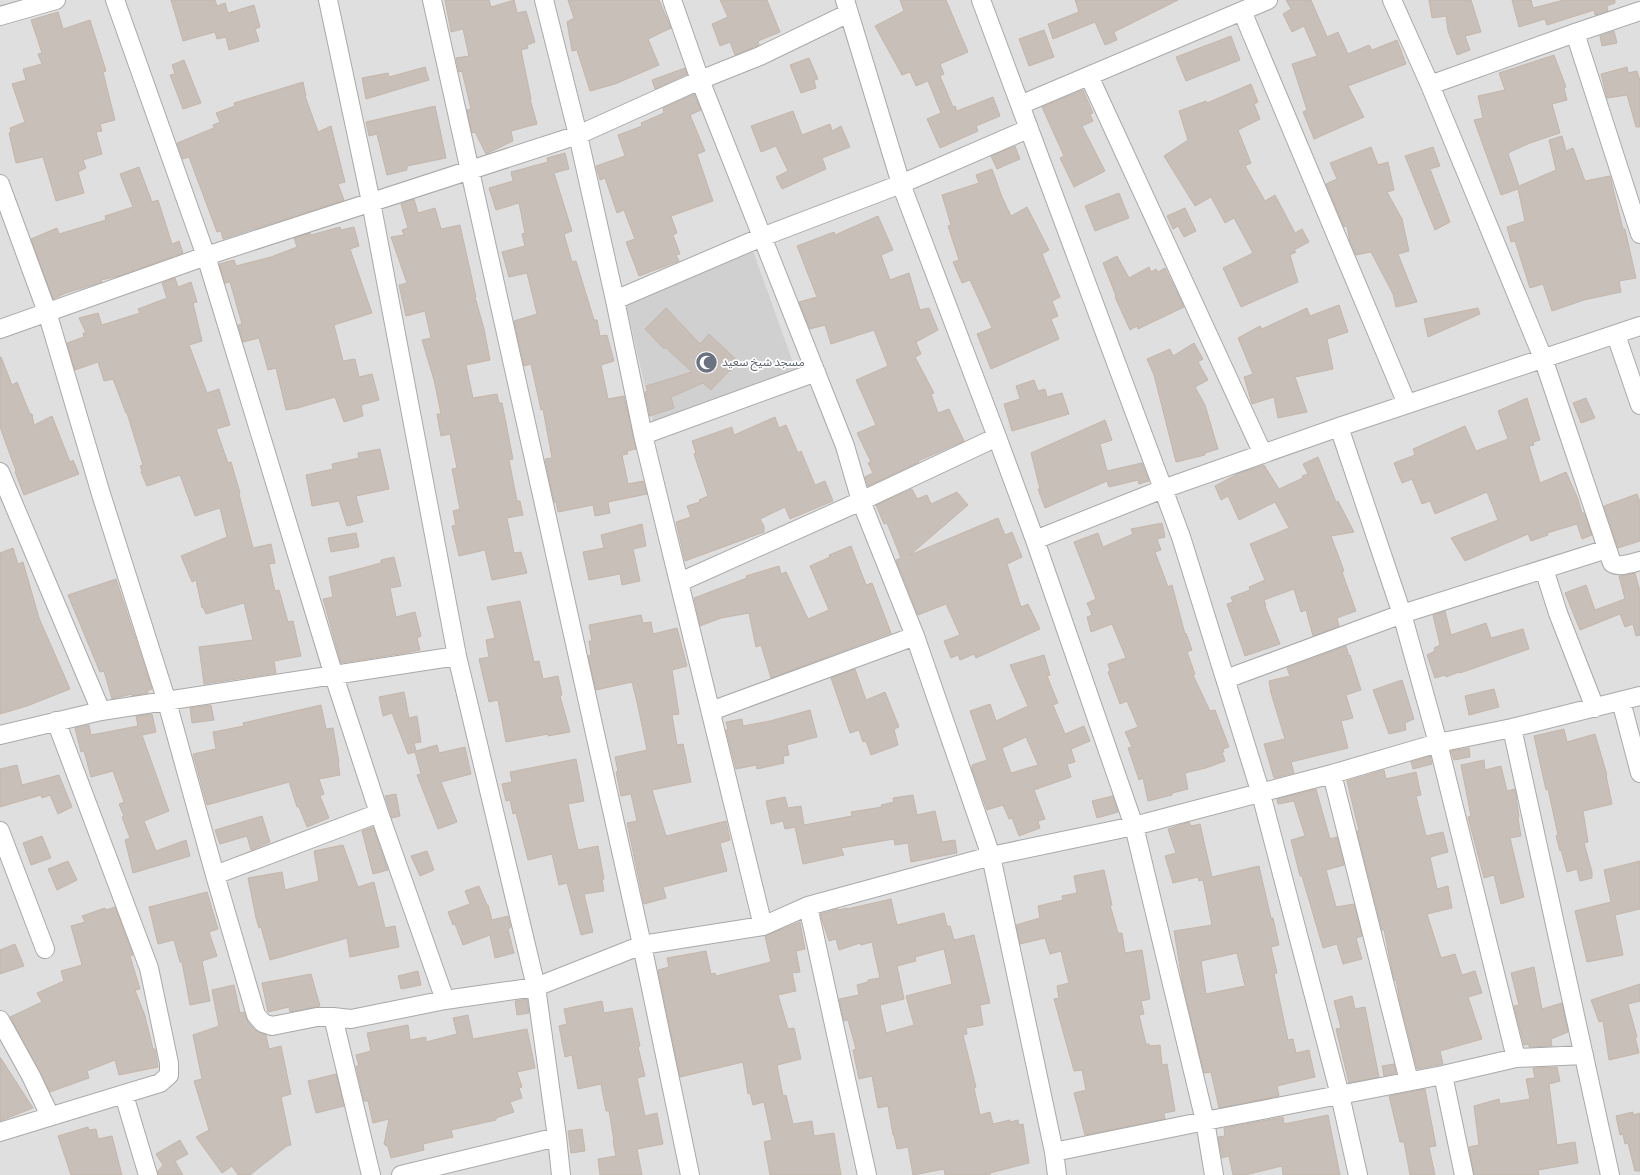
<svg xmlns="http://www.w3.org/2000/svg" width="1640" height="1175" font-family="'Alegreya Sans','Noto Sans Arabic',sans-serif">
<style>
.residential{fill:#e0dfdf}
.religious{fill:#d0d0d0}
.building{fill:#c7bfb8;stroke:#c4b6ab;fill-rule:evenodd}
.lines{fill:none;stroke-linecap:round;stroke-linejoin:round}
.minor-casing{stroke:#a9a9a9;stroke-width:20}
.minor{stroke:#fff;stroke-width:18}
.labels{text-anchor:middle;stroke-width:3.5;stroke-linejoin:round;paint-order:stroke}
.worship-label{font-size:12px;fill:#5b616d;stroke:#fff;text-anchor:start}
</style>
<rect width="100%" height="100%" fill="#f2efe9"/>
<path class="residential" d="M0,0H1640V1175H0Z"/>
<path class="religious" d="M753,251L796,371L653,422L626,304Z"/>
<path class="building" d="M171,0H215L217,6L225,3L228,13L254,5L260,27L255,29L259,41L229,50L226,37L217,39L215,32L183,41Z
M445,0H489L491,7L514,0L517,13L526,11L535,42L527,45L528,48L521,50L531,99H530L537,124L511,131L513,141L486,154L475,132L472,133L467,110L471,109L462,71L459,72L456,58L469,56L463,29L451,32Z
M568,0H659L671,28L648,39L659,65L615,84L590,91L577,50L572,51L567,22L574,18Z
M720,0H767L780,32L758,41L759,45L735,55L730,42L720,46L712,24L728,17Z
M900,0H946L968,52L940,64L944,74L940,76L953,107L955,106L957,111L993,97L1000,116L976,126L978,131L940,148L927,119L941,113L928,81L916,86L910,72L902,75L875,26L904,11Z
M1075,0H1178L1114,32L1117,40L1105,45L1095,22L1053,39L1048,24L1079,12Z
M1286,0H1311L1327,37L1338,32L1348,54L1369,45L1372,50L1397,40L1406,64L1348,86L1364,117L1314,139L1303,112L1307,110L1292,64L1317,56L1304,26L1292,32L1283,14L1291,9Z
M1429,0H1471L1481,32L1465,36L1470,50L1457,55L1448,31L1446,16L1432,18Z
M1512,0H1531L1533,8L1564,0H1615V3L1607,6L1608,11L1595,15L1594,10L1547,25L1545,19L1519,27Z
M58,12L63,29L90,20L106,71L103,72L115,120L100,124L102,131L96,132L102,154L83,160L86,168L78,172L84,193L56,201L43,157L16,163L9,133L11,132L10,128L25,122L12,84L26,80L23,69L42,64L38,54L42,53L31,20Z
M1044,30L1054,57L1029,66L1019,39Z
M1614,31L1617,43L1602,46L1600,36Z
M1231,36L1240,60L1186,81L1176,57Z
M1554,55L1566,87L1564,88L1567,100L1552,104L1560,133L1530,143L1508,153L1519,186L1556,170L1549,140L1562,136L1566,151L1573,148L1585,181L1610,176L1623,229H1625L1636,278L1619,281L1621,292L1584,300L1552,311L1543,284L1530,288L1515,241L1511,242L1507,227L1525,221L1518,189L1501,195L1474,120L1483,118L1478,96L1505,90L1499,73Z
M809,58L818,79L814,80L816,88L801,93L790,65Z
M184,60L201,103L183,109L170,75L175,74L172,65Z
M425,67L429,80L366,99L362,78L388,73L389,77Z
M1627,67L1628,73L1637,71L1640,81V127H1636L1627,95L1607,98L1601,74Z
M685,68L687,74L655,89L652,80Z
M303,82L306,96H305L318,132L331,126L345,182L338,184L344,200L223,239L221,231L217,232L189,157L183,159L177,143L214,128L213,125L220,122L216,113L235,106L234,103Z
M1251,84L1258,102L1254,104L1260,119L1238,130L1251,163L1245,166L1265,201L1275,195L1295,233L1302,229L1309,242L1294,250L1296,252L1290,255L1298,282L1241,307L1223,268L1253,253L1234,218L1225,223L1211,197L1195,206L1164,156L1188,140L1179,111L1206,101L1207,103Z
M1083,90L1093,113L1090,114L1093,121L1082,126L1105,171L1074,187L1060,158L1064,156L1042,107Z
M694,94L701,110L690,115L705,151L697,154L713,201L671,216L677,233L673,235L680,254L676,255L679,261L639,276L626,242L635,239L624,210L617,213L605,178L600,180L596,166L625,156L618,135L642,126L641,123L664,113L663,108Z
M435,106L446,158L407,166V170L387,175L377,134L369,136L366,122Z
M793,111L802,135L830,124L832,131L841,126L850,147L822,158L826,169L782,189L776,177L788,171L776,146L761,152L751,126Z
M1015,146L1020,159L997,169L991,156Z
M1371,147L1378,165L1388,162L1394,190L1387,192L1402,219L1409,251L1398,254L1417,302L1396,307L1393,294L1371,252L1356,255L1350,242L1347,226L1344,227L1326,184L1337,179L1330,163Z
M1433,147L1440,166L1430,169L1450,222L1435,230L1405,156Z
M565,153L569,169L554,173L572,231L564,234L572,262L576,261L594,320H597L600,336L607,335L614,361L601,365L608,399L624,396L636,449L627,451L628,454L622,455L628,484L643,481L647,494L608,502L610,513L595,516L593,505L558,512L556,502H554L545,459L552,458L543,409L541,410L531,364L524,366L514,321L537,314L527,273L509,277L502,252L525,246L522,234L525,233L519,203L496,210L489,188L513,181L511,172L548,162L547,158Z
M139,167L152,202L158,200L172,244L179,241L183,253L119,276L101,280L102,282L66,293L53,299L31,239L57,228L59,234L106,220L105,216L133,207L120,174Z
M992,169L1002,197L1011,216L1027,207L1049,250L1042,254L1060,297L1052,301L1058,316L1051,319L1059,339L991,369L977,334L992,328L970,280L962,283L953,262L959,260L948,226L951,225L942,195L979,183L976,175Z
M1119,193L1129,218L1095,231L1085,206Z
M414,199L418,213L435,208L441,229L460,225L476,297H475L484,329L490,360L466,365L473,398L497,394L499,403H502L513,459L509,460L517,501H520L523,515L507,518L514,553L521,552L527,573L492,580L485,550L459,556L452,526L456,525L453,511L460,509L452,469L457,468L450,434L441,436L437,414H441L434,380L422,340L431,338L425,311L406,316L399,285L407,283L391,237L404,235L402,230L408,228L401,204Z
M1185,208L1196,231L1184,237L1178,226L1173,229L1167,216Z
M878,216L893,250L881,255L890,280L909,273L920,310L929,308L938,330L916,342L921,354L915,357L934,393L931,394L938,413L949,409L964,441L918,461L919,462L868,486L865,477L873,473L868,463L871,462L857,433L876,425L856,380L888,366L874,330L831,344L825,325L810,329L799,302L817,297L797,246L834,232L835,235Z
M340,227L341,230L354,227L359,246L350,249L372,313L334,325L343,361L355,359L359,377L372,374L379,400L361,405L363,416L344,422L335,397L298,408L286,410L276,368L268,370L259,338L243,342L238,325L242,324L230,282L225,283L219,264L234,260L236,266L271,257L297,247L294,238L310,233L311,235Z
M1117,256L1129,278L1149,267L1151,272L1156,269L1158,272L1165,268L1184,307L1138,329L1137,326L1130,330L1115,297L1116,296L1103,263Z
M175,278L178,287L191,282L197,302L193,303L202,341L189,345L207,393L219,389L230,425L216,429L228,463L231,462L240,493L239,494L253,548L271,544L275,563L269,564L275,591L279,590L288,622L293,621L301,656L274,661L276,673L204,684L199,647L253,640L244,603L206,614L203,607L202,608L196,580L192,582L181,556L227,537L220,508L195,516L180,475L147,486L141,472L142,471L140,466L143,465L127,413H126L113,379L104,381L98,362L75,370L67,343L84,337L83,333H86L79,318L98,313L102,325L140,313L138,309L167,298L162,283Z
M1339,305L1348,332L1327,339L1333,369L1295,377L1307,412L1278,418L1274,397L1252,404L1244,377L1253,374L1238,338L1260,326L1262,329L1307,308L1310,316Z
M666,308L700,344L709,334L738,361L733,367L734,369L729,371L711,390L703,383L671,397L674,408L650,416L645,392L648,391L646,386L692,372L665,347L664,349L645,329Z
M1478,308L1480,314L1428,337L1424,319Z
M1194,343L1203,359L1198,362L1208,380L1195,387L1205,405L1218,449L1205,453V455L1176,462L1154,375L1147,359L1170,349L1173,356Z
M0,357H1L12,385L17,382L30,414H32L34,425L52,416L70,462L73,460L79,474L24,495L15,472L16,471L0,427Z
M1034,380L1038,391L1045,389L1047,397L1062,393L1069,414L1012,431L1004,404L1020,399L1016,386Z
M1527,398L1540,440L1533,442L1534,445L1529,446L1540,483L1566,472L1578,499L1582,513H1584L1592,535L1582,539L1577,524L1547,533L1548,535L1531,541L1528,534L1465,561L1451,538L1498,520L1487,492L1435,514L1430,501L1422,504L1412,479L1402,483L1394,463L1415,455L1413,449L1465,426L1476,451L1508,439L1498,411Z
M1586,398L1595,418L1581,423L1573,403Z
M775,417L779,428L786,425L798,453L801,451L815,485L825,481L833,501L790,519L785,507L760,519L764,526V532L685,561L676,522L691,517L687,506L700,502L699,500L708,496L694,454L696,453L692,441L732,427L734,435Z
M1105,420L1112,440L1100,444L1107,471L1142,463L1149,481L1139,484L1138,480L1109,487L1107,481L1045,508L1038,489H1040L1031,453Z
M380,449L389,489L356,496L363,522L347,526L339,501L312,506L306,475L333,469L332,464L359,458L358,453Z
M1318,457L1336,502L1338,501L1354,532L1331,536L1344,571L1342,572L1356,611L1337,618L1339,626L1313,636L1306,610L1301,612L1294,589L1264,600L1266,605L1265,606L1280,644L1245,656L1227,604L1233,602L1231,597L1250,590L1249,587L1265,580L1250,544L1289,528L1275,502L1239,520L1228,496L1221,500L1215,486L1239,473L1264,465L1279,489L1303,478L1302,476L1308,474L1303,464Z
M912,489L917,499L927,495L931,504L957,492L968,505L910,555L998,518L1005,535L1012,532L1022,557L1007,564L1021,607L1028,604L1040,629L976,658L974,654L960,660L958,655L951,658L944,641L960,635L946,604L918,615L896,560L901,558L887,523L884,524L876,505Z
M1637,494L1640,502V541L1618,548L1604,506Z
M1162,523L1165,537L1157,539L1161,550L1155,552L1168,587L1172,585L1185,634L1186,633L1192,650L1187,652L1195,674L1193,675L1210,711L1215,710L1229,747L1223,749L1224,752H1222L1225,761L1206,768L1185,773L1188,789L1172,793V795L1148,801L1143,778L1139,780L1128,748L1132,747L1125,732L1138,727L1127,701L1120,704L1108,672L1110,671L1108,664L1126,658L1112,624L1091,632L1087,617L1092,615L1087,603L1096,599L1074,542L1098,533L1103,547L1133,534L1131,529Z
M642,524L646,546L633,549L640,581L622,585L620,574L589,580L583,552L604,548L601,535Z
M356,533L359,547L331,552L328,538Z
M851,546L866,585L872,583L891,633L771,678L761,645L756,647L749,613L721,618L700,626L694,598L747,578L746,576L779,566L781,574L786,572L808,619L829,610L810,566L830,557L829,555Z
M13,548L18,564L23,562L39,618L70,689L27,706L0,714V553Z
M394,557L401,586L390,588L396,617L415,612L421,636L417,638L420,650L405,653L341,663L323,599L333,597L329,577L381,563V560Z
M1635,573L1640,591V635L1636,636L1633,624L1625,627L1620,614L1580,630L1565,593L1586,585L1595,610L1625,599L1619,576Z
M116,579L152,689L147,691L148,693L132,696V694L112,699L104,671L100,672L68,595Z
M520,601L534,662L539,661L543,679L558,676L562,695L560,696L570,732L548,736V734L506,742L498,700L489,702L479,659L489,657L486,640L495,638L487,607Z
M1445,611L1451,635L1486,623L1491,638L1523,629L1529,649L1460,673L1459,672L1446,677L1445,675L1435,678L1427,655L1435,651L1434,648L1440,645L1433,615Z
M641,615L643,623L651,622L653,634L677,628L687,666L672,670L679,714L672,715L677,745L683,744L691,782L652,790L666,836L726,821L730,840L720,843L727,871L663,887L666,898L644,904L627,823L637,821L631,794L621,796L616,772L618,771L615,757L647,750L637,702L632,682L596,690L588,656L591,655L589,641H592L589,625Z
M1346,646L1349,656L1350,655L1361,690L1346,695L1353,718L1341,721L1348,748L1291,762L1294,773L1274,778L1264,744L1285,739L1271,693L1269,681L1290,676L1287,668Z
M1044,655L1050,675L1047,676L1058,703L1053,705L1065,734L1084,726L1090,741L1071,749L1075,762L1067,764L1071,777L1034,790L1045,819L1038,821L1040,828L1019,836L1012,818L1009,819L1003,805L987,810L972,769V765L987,760L970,711L990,704L996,721L1028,706L1010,665ZM1026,737L1038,765L1011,773L1002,748Z
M855,669L866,700L885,692L899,727L894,729L898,745L871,755L866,741L863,742L859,730L850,733L831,678Z
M1402,680L1414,719L1405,723L1406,730L1389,734L1373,690Z
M1494,689L1499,707L1469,715L1465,696Z
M404,692L409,718L417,716L421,742L414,743L416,751L437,745L439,753L465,747L471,774L441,782L457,822L438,829L417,775L421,774L415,752L408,754L392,713L383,716L379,697Z
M211,705L214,720L192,723L190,708Z
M321,705L326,729L333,728L339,762H338L340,775L319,779L324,794L320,796L329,818L307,827L299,807H297L289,782L207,805L193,754L216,749L213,732L244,726L243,723Z
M810,710L817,737L787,745L789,755L783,756L784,763L757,769L756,765L736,769L726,730L728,729L726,722L742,719L743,726L770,721Z
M152,714L156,732L142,735L169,811L144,821L156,851L186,840L190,856L133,873L125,840L130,838L122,817L124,816L119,804L124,802L113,771L91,777L84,751L81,752L75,728L89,725L91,735L138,726L136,716Z
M1564,729L1567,742L1595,734L1607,775H1606L1612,804L1583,811L1588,842L1584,843L1592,872V878L1580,881L1577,869L1567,872L1561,850L1560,851L1556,836L1558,835L1548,789L1546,790L1534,736Z
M1469,748L1470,757L1454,760L1451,751Z
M1430,756L1432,764L1413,769L1411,762Z
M576,759L584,801L568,804L578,850L598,846L604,879L602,880L604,891L584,894L593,932L581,935L567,883L559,885L552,854L528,860L516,813L513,814L510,800L506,801L502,784L512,782L510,772Z
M1484,760L1485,770L1501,766L1507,791L1515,789L1519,817L1518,818L1521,836L1510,838L1524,897L1501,904L1494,875L1484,878L1480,863L1468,817L1471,816L1461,765Z
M17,765L22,785L59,775L72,807L58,814L50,795L42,798L41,795L0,807V769Z
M1384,770L1386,779L1416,772L1421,795L1416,796L1426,836L1443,832L1448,852L1430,857L1437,889L1448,886L1452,908L1427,914L1441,958L1455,954L1462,975L1475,971L1482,993L1468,997L1482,1039L1440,1051L1443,1064L1417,1069L1400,1002L1396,980H1394L1384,930H1382L1357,831H1359L1347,781Z
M1316,789L1330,839L1337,837L1344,865L1326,870L1336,907L1354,904L1362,936L1356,938L1362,959L1343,964L1337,944L1323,948L1302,876H1300L1291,840L1305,836L1294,801L1278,804L1277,799Z
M396,794L400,816L392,818L385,796Z
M913,795L917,815L935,811L942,842L955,840L957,853L911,862L908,843L895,845L894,839L841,848L844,855L803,864L795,827L785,829L783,821L771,824L766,801L785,797L788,808L801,806L804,825L852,816L851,812L882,807L881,805L894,802L893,798Z
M1113,796L1118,812L1097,818L1092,801Z
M262,816L270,842L251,850L247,836L220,844L215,830Z
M1189,822L1191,826L1200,824L1212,877L1259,866L1271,918H1273L1279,945L1271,947L1277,973L1274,974L1288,1040L1293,1039L1296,1053L1309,1050L1315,1077L1277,1086L1279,1096L1219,1108L1211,1072L1204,1073L1183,985L1174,931L1212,925L1203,880L1199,881L1198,877L1173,883L1165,856L1176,853L1168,829ZM1237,953L1245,986L1206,994L1201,961Z
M373,827L388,870L373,874L362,831Z
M42,836L51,858L31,865L23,843Z
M343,845L358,887L374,882L385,928L395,926L399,947L350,957L347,938L270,960L261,927L259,928L256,918L248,878L282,872L285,890L319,881L314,851Z
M427,851L434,870L420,876L411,856Z
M68,861L77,880L57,890L48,869Z
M1640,861V909L1615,915L1623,955L1587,962L1575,911L1611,902L1604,870Z
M1104,870L1112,905H1110L1118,933H1122L1125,953L1142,950L1150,999L1141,1001L1144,1014L1139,1015L1146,1044H1149L1150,1046L1160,1045L1162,1065L1167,1064L1175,1111L1164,1113L1165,1119L1085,1135L1074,1093L1086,1090L1082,1070L1074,1071L1054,999L1059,998L1057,986L1069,983L1061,951L1050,954L1045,938L1020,944L1016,925L1040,918L1038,906L1063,900L1062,896L1077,893L1074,876Z
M479,886L487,905H488L492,920L508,916L511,927L508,929L514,953L495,958L490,935L463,945L455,924L453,925L448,912L470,904L465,891Z
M207,892L218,929L209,932L217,956L202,961L210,1001L190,1005L182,962H180L174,940L158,944L149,907Z
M891,899L897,925L944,913L947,926H950L954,940L974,935L990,1003L980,1005L983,1025L966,1028L967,1034L963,1035L976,1087L974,1088L980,1115L990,1112L993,1124L1010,1120V1122L1018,1120L1019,1125L1023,1124L1029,1163L990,1173V1175H945L944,1169L913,1175L908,1147L897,1149L894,1135H893L888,1106L878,1108L872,1076L859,1079L853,1050L856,1049L848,1020L844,1021L839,999L859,995L857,985L868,982V980L880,978L872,942L861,945L860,943L839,950L836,939L829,941L820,914L838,909V910L847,908V909ZM944,949L952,984L906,996L914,1025L886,1033L880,1005L904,999L897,966L916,961L915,957Z
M115,907L133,955L130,956L140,989L135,990L145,1016L153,1049H155L158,1067L119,1075L115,1060L87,1071L89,1078L50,1092L10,1017L42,1002L37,993L64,981L61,971L82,965L71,926L85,922L82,916L105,908L106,910Z
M800,922L805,949L796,951L800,972L792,973L796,991L778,995L788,1029L794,1028L801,1059L777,1065L783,1096L786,1095L793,1124L812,1121L814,1136L834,1133L841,1175H770L764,1142L772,1140L764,1102L753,1105L750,1093L748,1094L743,1062L680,1077L658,970L669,967L667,958L706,951L711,974L715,973L716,976L771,962L765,936Z
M15,944L24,966L0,974V950Z
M1534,967L1542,1009L1562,1003L1568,1032L1551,1039L1552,1046L1529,1047V1044L1524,1045L1514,1006L1519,1005L1511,973Z
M418,971L421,985L401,989L398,976Z
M311,974L320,1006L290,1012L289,1007L268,1012L262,983Z
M1640,984V1001L1628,1004L1637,1037H1635L1639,1053L1609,1060L1603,1021L1599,1022L1591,1000Z
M234,985L240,1013L244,1012L248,1022L255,1030L266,1035L269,1049L281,1046L291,1094L281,1097L291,1145L287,1146L250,1175H238L232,1166L222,1173L196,1137L209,1130L194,1081L202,1079L193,1035L219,1026L212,990Z
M1352,996L1355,1009L1365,1007L1379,1077L1349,1083L1336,1029L1341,1028L1334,1001Z
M527,999L529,1013L517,1015L515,1001Z
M602,1001L604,1013L632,1008L640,1046L638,1047L645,1076L637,1078L645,1116L657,1113L663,1144L637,1149L642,1175H600L598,1159L616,1156L613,1141H614L609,1111H606L601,1084L578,1089L572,1055L565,1057L559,1026L567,1024L564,1009Z
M468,1015L473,1039L527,1029L535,1068L517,1072L522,1087L519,1088L522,1098L510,1102L514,1112L496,1118V1120L451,1130L453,1137L423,1144L424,1150L391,1158L388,1147L384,1144L389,1119L373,1123L368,1101H364L356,1066H359L356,1055L371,1051L367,1033L408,1025L410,1040L426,1037V1042L457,1034L453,1018Z
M0,1057L33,1108L0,1121Z
M1394,1064L1396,1073L1384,1076L1382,1066Z
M1557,1067L1560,1081L1549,1084L1557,1145L1575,1142L1578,1163L1538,1170L1539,1175H1474L1469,1147L1479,1145L1474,1106L1499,1099L1500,1104L1530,1099L1526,1079L1535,1078L1533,1068Z
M336,1074L344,1106L316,1113L308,1081Z
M1425,1089L1436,1146L1429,1147L1435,1175H1410L1404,1142H1400L1389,1096Z
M1633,1112V1115L1640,1113V1171H1635L1628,1143L1625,1144L1623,1134L1620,1135L1616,1116Z
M1328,1115L1340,1175H1283L1282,1166L1245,1175H1233L1229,1156L1222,1158L1218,1137L1225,1136L1224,1128L1283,1117L1284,1124Z
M88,1127L89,1130L96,1129L98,1139L112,1136L122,1175H71L58,1136Z
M582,1129L585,1151L571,1153L568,1131Z
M180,1140L188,1154L175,1161L183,1175H158V1171L163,1165L156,1154Z"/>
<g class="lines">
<defs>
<path id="minor" d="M115,0L206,256L334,676L379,813L445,1000
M328,0L371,202L457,656L536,987L557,1137L561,1175
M432,0L642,945L690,1175
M544,0L578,135L615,300L643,435L763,926
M672,0L700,80L845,446L861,501L915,636L991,856L1054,1152L1057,1175
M845,0L901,184L997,437L1035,540L1134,826L1205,1121L1214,1175
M981,0L1181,537L1261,794L1340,1095L1358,1175
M1392,0L1430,85L1543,358L1612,563C1619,568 1632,563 1640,561
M1242,11L1407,404
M0,16L56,0
M1575,33L1640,234
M1089,76L1263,454
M1430,85L1575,33L1640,11
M1020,105L1268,0
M0,184L47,312L101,494L167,702L215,875L256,1015L263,1023L272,1026L317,1017H333
M615,300L762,237L901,184L1028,129
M0,329L206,256L578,135L700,80L760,56L849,13
M1616,335L1640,405
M1339,427L1402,614L1438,743L1516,1058
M643,435L816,372
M0,472L101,711
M1035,540L1163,489L1339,427L1640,326
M1544,569L1558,613L1595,708
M680,582L861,501L997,437
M1226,679L1402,614L1607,549
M1621,701L1640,773
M711,711L915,636
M1512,728L1610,1175
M0,735L101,711L457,656
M1332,774L1409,1081
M0,831L45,949
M215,875L379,813
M808,906L867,1175
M0,1020L31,1076L50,1116
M1443,1075L1464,1175
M124,1095L148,1175
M0,1132L160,1083L169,1075V1063L149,968L56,721
M1054,1152L1205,1121L1443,1075L1516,1058L1584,1055
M371,1175L333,1017L351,1019L445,1000L536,987L642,945L763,926L808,906L991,856L1134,826L1332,774L1438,743L1512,728L1640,696
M401,1175L557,1137"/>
</defs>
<use href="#minor" class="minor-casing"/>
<use href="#minor" class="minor"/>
</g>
<defs>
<symbol id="mosque-disc" viewBox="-11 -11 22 22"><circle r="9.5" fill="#6b7280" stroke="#fff"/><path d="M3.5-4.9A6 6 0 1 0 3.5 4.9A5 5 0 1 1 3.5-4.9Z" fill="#fff"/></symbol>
</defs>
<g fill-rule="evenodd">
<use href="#mosque-disc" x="694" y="350" width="25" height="25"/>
</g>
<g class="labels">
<g class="worship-label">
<text x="722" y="366">مسجد شيخ سعيد</text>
</g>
</g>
</svg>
